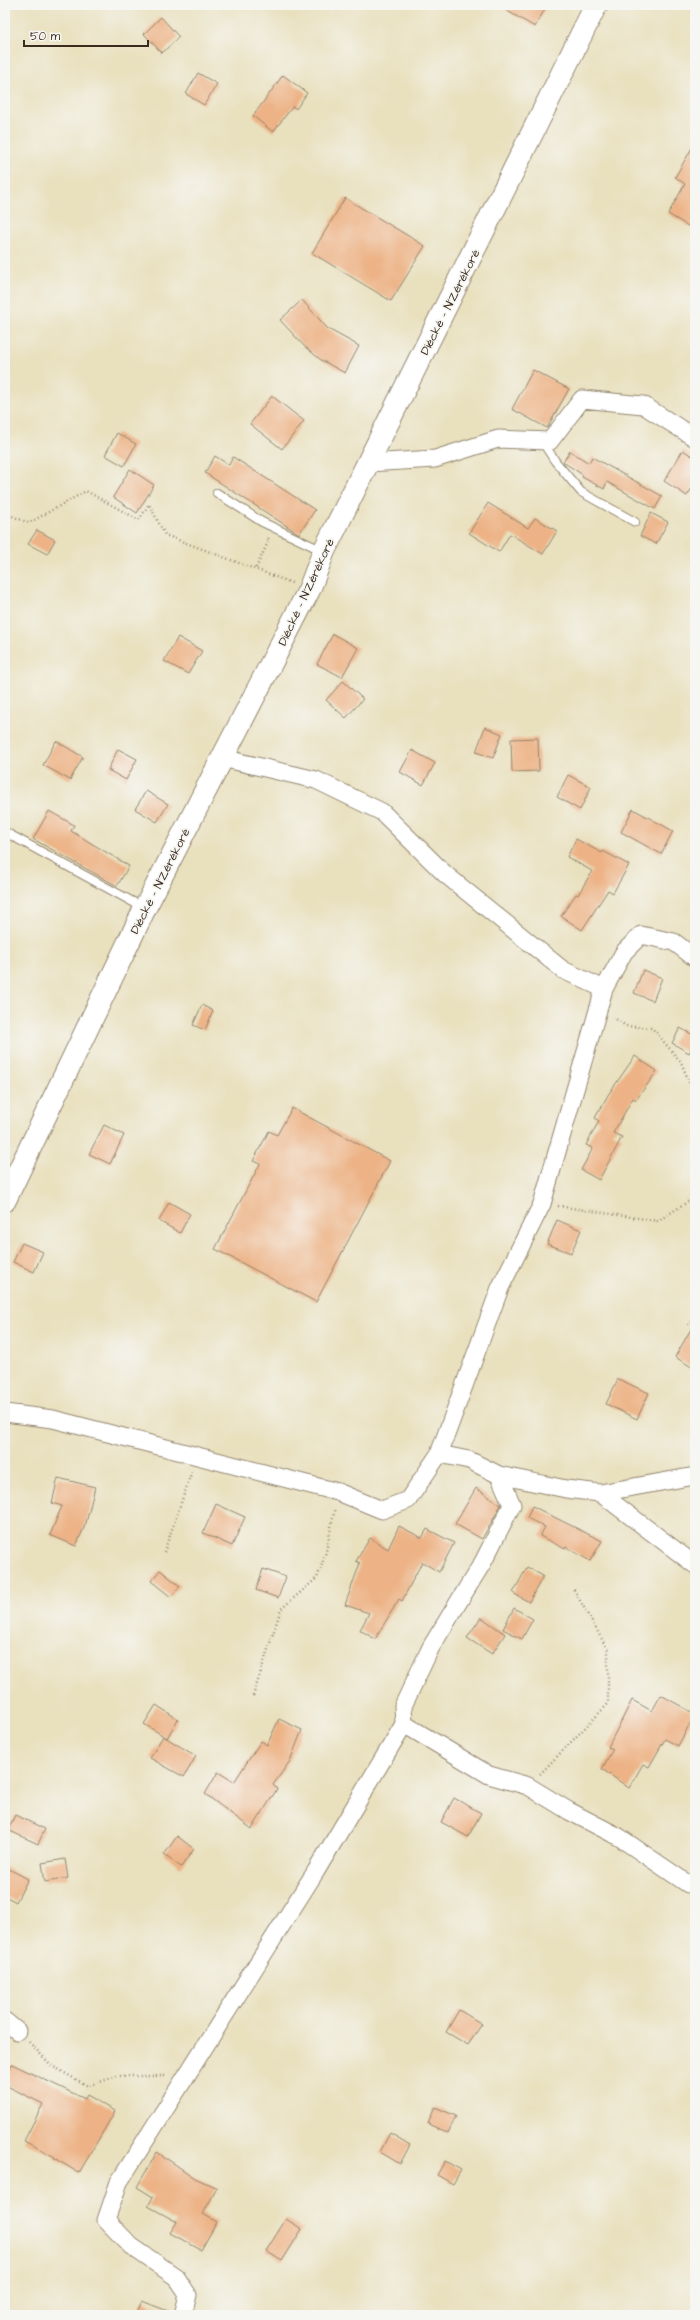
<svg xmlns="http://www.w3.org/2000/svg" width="700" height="2320" font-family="'Architects Daughter',sans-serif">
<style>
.building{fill:#edb386}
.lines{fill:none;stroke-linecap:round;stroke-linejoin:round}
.lane-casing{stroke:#92856e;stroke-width:10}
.street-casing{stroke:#92856e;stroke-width:19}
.highway-casing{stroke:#92856e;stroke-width:24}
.path{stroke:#92856e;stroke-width:2.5;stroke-dasharray:1 3;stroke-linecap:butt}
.lane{stroke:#fff;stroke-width:8}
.street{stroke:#fff;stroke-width:17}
.highway{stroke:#fff;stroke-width:22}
.labels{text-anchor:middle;stroke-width:3.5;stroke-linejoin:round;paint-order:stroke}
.street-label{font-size:12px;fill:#3b2a1e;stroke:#f6f6f2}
</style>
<rect width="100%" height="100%" fill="#f6f6f2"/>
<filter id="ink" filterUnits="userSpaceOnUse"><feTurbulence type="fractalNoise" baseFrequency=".025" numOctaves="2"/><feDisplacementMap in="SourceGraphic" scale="8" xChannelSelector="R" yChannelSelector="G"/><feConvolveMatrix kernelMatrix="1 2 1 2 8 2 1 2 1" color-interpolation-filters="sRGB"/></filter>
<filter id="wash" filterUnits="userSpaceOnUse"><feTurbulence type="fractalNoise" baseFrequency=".012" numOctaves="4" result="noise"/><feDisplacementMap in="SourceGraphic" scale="16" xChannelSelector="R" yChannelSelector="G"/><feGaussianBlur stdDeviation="0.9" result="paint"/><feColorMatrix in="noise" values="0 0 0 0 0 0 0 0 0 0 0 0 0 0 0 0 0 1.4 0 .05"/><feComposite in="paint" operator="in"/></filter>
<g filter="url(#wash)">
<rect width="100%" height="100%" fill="#e9e0be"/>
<g id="blocks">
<path class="building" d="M497,5H547L535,27Z
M161,17L179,37L162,53L144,34Z
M198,73L217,84L204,105L186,94Z
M283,75L307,93L296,109L293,106L273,132L253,116Z
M695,143V230L668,214L685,184L675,177Z
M345,198L425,246L391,301L312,253Z
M302,300L328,329L359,346L345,373L321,360L304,346L280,320Z
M533,370L569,389L547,428L512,409Z
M272,396L304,421L282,449L250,424Z
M117,433L136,444L124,466L105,455Z
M683,450L695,458V483L687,496L664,481Z
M570,451L589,463L592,457L662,496L655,509L607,482L604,489L582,477L583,475L563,462Z
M215,456L229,465L233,457L315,510L299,534L205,473Z
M130,469L154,485L137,513L113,497Z
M488,503L528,528L535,518L557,531L543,554L510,534L499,552L469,533Z
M651,513L668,522L656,544L640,536Z
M37,530L55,540L47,554L28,544Z
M333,634L358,648L342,677L317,664Z
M178,637L202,651L188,674L164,661Z
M343,681L363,699L346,718L326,700Z
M485,727L502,734L493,758L476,752Z
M538,738L539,771L512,772L511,739Z
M56,741L83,757L70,780L43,765Z
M118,749L137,759L126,780L108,770Z
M412,750L435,763L423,785L400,772Z
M568,775L591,787L580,810L557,797Z
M146,791L168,804L157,822L135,809Z
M633,809L673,831L661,854L621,832Z
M49,811L74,825L71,831L129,866L117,886L33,839Z
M576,839L602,853L603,851L629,865L613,893L608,890L582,930L561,916L576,894L578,895L592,871L567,857Z
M643,970L662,978L653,1001L634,993Z
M202,1005L213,1011L205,1030L193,1025Z
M680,1028L695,1036V1042L689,1053L672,1043Z
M635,1056L657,1071L636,1100L633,1098L613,1133L622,1137L599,1180L581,1170L593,1148L586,1145L599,1121L595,1118L608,1095Z
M292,1108L390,1161L316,1302L215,1249L260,1164L253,1161L269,1131L277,1135Z
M104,1125L124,1135L110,1164L89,1154Z
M169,1202L190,1214L180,1233L159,1221Z
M557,1220L581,1230L571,1253L547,1244Z
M22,1243L43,1252L34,1272L13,1262Z
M695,1322V1369L675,1357Z
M618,1379L649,1393L637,1419L606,1404Z
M58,1478L95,1487L86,1523L76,1546L50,1535L62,1506L52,1503Z
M476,1488L501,1505L482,1539L455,1524Z
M216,1504L245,1517L232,1546L203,1533Z
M532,1506L602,1541L590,1561L566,1547L565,1549L540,1536L545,1527L527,1518Z
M399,1526L422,1538L427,1529L454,1543L439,1572L422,1562L402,1601L399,1599L375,1639L360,1630L369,1613L345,1605L360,1563L356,1561L370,1538L388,1549Z
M527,1567L543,1576L529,1602L513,1593Z
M263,1569L286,1577L278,1598L256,1590Z
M160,1570L180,1586L171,1597L151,1581Z
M514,1608L533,1619L522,1639L503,1629Z
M481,1617L505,1634L492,1654L467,1638Z
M661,1695L695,1714L678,1746L665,1739L649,1767L643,1764L629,1788L602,1769L613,1749L608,1747L632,1700L652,1711Z
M156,1705L178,1719L167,1738L144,1724Z
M279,1719L302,1730L290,1761L273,1785L277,1789L252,1829L205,1794L218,1772L234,1782L261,1741L267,1745Z
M163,1736L196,1756L184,1777L150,1758Z
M454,1798L481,1813L468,1837L441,1822Z
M15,1815L45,1829L38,1844L8,1830Z
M177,1836L194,1849L181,1867L164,1855Z
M65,1859L68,1878L45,1882L42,1863Z
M5,1867L28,1879L16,1902L5,1896Z
M459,2010L482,2024L468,2045L446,2032Z
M12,2064L85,2099L87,2095L115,2111L79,2173L54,2158L55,2157L24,2141L43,2104L5,2085V2078Z
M435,2107L456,2116L448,2133L428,2124Z
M390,2133L410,2145L400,2164L380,2152Z
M157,2152L195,2178L217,2188L203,2214L217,2222L201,2250L170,2233L177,2222L148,2206L153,2197L137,2187Z
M445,2161L461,2170L453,2184L437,2175Z
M286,2219L302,2229L282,2261L266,2251Z
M142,2301L173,2313V2315H136Z"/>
</g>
</g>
<g filter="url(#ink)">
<use href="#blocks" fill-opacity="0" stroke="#92856e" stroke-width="1"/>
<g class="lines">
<defs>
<path id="lane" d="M542,441L555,461L581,492L635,522
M217,493L262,522L323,551
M5,832L144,908"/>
<path id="street" d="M368,463L435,459L498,439L550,441L582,399L643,405L695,438
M222,758L316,780L382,812L445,874L563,970L604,989L542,1204L500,1288L439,1454
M604,989L624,952L641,935L674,942L695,958
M5,1413L53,1419L338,1492L382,1510L408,1500L439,1454L469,1460L499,1475L512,1505L483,1562L431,1647L403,1706L404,1724L489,1775L528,1786L569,1811L619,1837L688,1884
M499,1475L566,1489L600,1493L695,1476
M600,1493L695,1565
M5,2021L17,2031
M183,2315L188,2295L176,2277L131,2246L106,2220L119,2182L316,1871L404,1724"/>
<path id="highway" d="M5,1200L145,908L309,590L324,551L596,5"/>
</defs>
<use href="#lane" class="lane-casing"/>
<use href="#street" class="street-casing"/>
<use href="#highway" class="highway-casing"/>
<path class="path" d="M5,513L29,523L86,491L139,520L149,504L165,535L292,583
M256,568L269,540L268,538
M613,1017L626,1026L652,1028L681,1062L695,1097
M558,1206L658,1221L695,1197
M688,1325L695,1320
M164,1552L192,1471
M253,1696L281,1609L317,1578L325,1556L335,1508
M540,1774L608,1704V1650L573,1588
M29,2042L52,2066L88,2086L117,2076H167"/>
<use href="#lane" class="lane"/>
<use href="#street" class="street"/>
<use href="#highway" class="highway"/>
</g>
</g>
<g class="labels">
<g class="street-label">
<text transform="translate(450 302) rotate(-63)" y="4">Diécké - N'Zérékoré</text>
<text transform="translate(306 592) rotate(-65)" y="4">Diécké - N'Zérékoré</text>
<text transform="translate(160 881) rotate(-63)" y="4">Diécké - N'Zérékoré</text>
</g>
</g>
<rect width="700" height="2320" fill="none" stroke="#f6f6f2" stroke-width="20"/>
<path d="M24 40v6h124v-6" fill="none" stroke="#3b2a1e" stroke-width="2"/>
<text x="30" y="40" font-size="12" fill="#3b2a1e" stroke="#f6f6f2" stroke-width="3" paint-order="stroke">50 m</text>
</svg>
